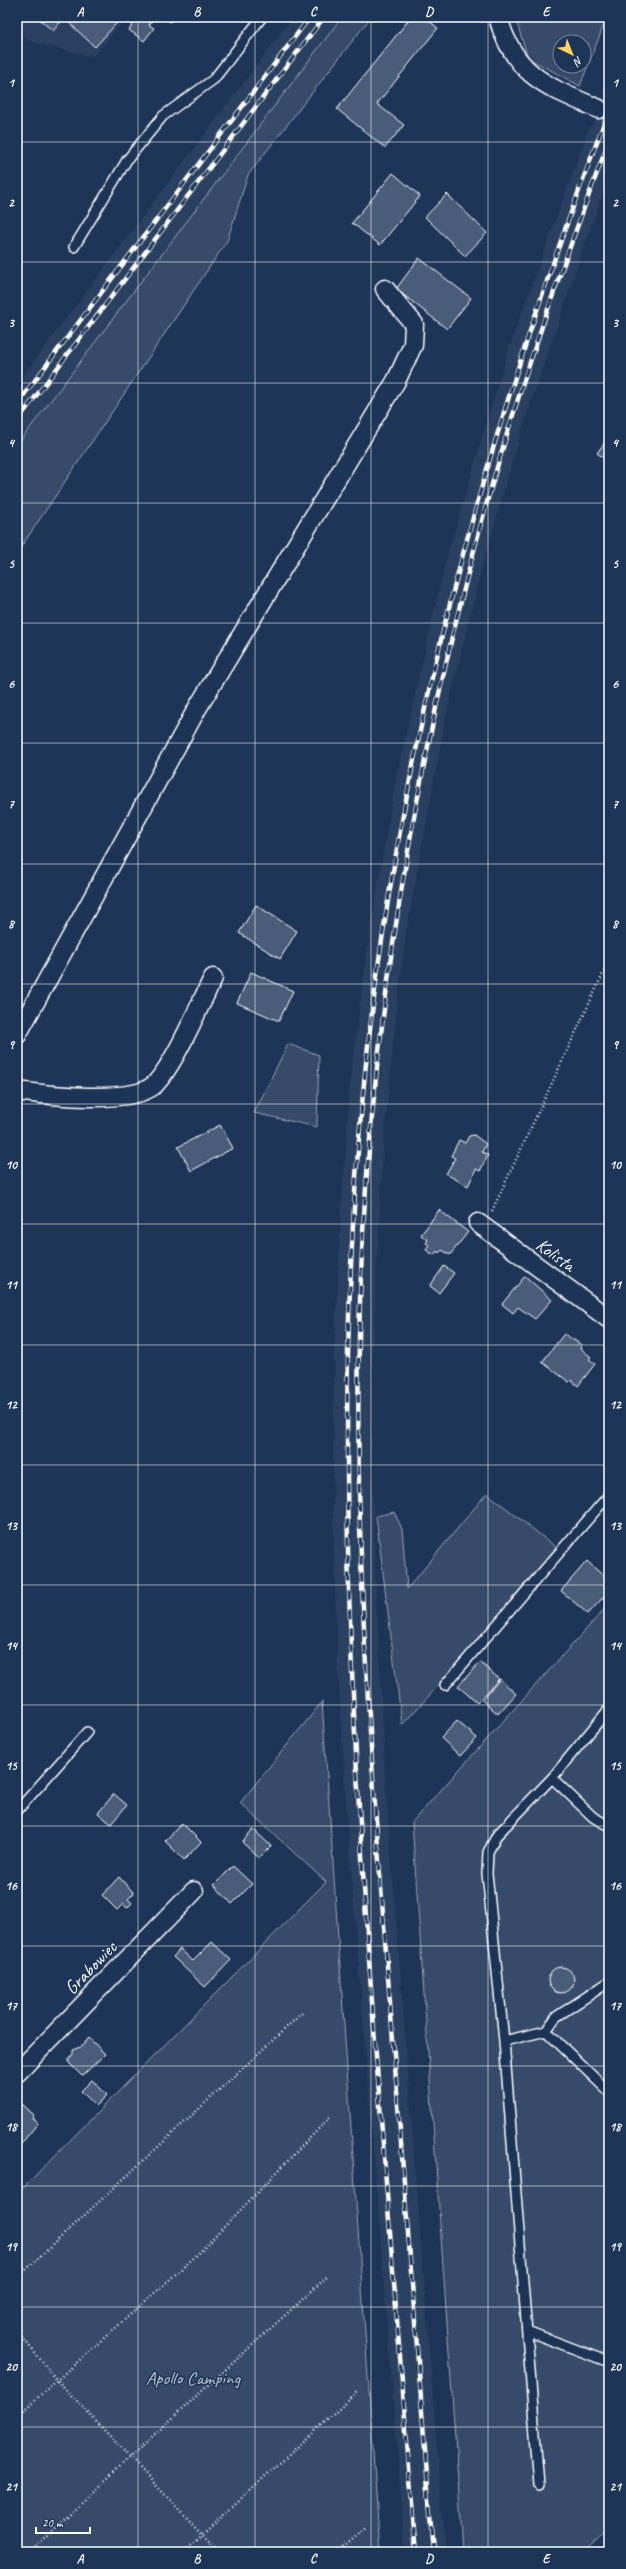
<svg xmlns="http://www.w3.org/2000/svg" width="626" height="2569" font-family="Caveat,sans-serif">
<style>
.built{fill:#2a4161}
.green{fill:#364b69;stroke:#9aa5b4;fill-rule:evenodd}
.building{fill:#4a5d79;stroke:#fff}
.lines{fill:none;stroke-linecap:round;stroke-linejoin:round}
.service-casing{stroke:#fff;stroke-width:12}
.minor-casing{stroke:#fff;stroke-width:21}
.path{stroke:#fff;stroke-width:2.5;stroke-dasharray:1 3;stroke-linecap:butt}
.service{stroke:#1d3557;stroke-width:9}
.minor{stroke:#1d3557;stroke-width:18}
.rail-casing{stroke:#fff;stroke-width:4.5}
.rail{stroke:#1d3557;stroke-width:3;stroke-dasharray:9;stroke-linecap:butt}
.grid{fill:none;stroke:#fff;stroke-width:1;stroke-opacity:0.55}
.labels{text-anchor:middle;stroke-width:3;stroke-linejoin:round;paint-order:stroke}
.street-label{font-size:19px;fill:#fff;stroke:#1d3557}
.park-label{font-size:19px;fill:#b9c0ca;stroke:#1d3557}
.neatline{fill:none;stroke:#fff;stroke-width:1.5}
.grid-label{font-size:13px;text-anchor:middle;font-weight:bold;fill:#fff}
</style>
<rect width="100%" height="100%" fill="#1d3557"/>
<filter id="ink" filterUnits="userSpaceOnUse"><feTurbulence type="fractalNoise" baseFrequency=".025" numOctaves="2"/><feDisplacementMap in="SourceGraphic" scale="8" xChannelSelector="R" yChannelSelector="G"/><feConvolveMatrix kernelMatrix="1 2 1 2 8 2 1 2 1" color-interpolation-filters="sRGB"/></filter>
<g filter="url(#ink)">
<path class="built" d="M17,17H127L92,57L33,42L17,33Z
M293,17H342L17,445V384Z
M609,76V174L521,432L480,574L446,715L407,928L398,996L383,1148L372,1361L371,1433L375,1576L387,1803L445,2552H405L346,1806L337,1653L333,1506L334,1359L341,1214L351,1070L371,924L396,778L445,563L508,351L590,125L593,126L605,94L602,93Z"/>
<path class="green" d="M342,17H371L248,175L227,241L17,553V445Z
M515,17H607L580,86L528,58ZM560,42H584V66H560Z
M288,1044L319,1055L317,1127L254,1113Z
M487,1493L557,1548L438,1686L402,1725L376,1516L394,1512L402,1529L407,1589Z
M609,1604V2529L585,2552H463L412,1822Z
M322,1702L380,2552H17V2194L326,1882L240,1803Z"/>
<path class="building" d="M37,17H122L95,47L64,18L53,31Z
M138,17H155L149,25L154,28L144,41L129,30Z
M164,17H174L170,22Z
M411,17H424L438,28L377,104L404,125L385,148L337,109Z
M393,173L420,196L380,245L352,223Z
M447,194L487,233L465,256L425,217Z
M419,258L471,298L447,329L396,289Z
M609,437V462L597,453Z
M256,905L297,931L280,959L239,933Z
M251,972L293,991L279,1021L237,1003Z
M220,1125L233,1148L191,1171L178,1147Z
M474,1135L486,1144L482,1152L488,1155L480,1171L476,1169L468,1186L446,1174L455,1158L451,1156L459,1140L465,1143L469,1136Z
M439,1210L468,1232L450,1255L442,1250L439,1253L437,1251L434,1255L426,1250L429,1245L426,1243L428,1240L421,1235Z
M444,1266L454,1273L439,1293L430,1286Z
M525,1276L552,1300L535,1319L518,1307L513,1313L502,1304Z
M564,1334L582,1345L580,1348L591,1357L589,1359L595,1364L578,1386L571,1380L569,1382L542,1362Z
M587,1561L609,1581V1591L588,1614L561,1591Z
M480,1662L499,1679L477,1703L458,1686Z
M500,1679L516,1694L498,1714L482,1700Z
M457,1721L477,1738L460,1756L441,1738Z
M114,1794L127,1805L111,1824L98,1813Z
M182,1823L201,1842L184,1860L165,1841Z
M253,1829L271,1846L259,1858L242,1842Z
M233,1866L252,1884L232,1904L214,1885Z
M119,1877L134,1893L128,1899L132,1903L127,1908L123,1904L117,1910L102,1895Z
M212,1942L231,1960L205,1987L173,1957L180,1949L193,1961Z
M548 1980a13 13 0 1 1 26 0a13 13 0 1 1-26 0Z
M89,2038L105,2054L82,2076L69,2063V2059L73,2054V2050L82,2046Z
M92,2080L107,2095L96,2106L81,2091Z
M22,2104L34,2115L32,2118L38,2123L17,2149V2110Z"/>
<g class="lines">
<defs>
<path id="service" d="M74,247L127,160L163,116L214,79L262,17
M445,1685L609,1495
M552,1778L593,1817L609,1826
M17,1811L87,1732
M546,2031L609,2092
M504,2041L546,2031L556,2017L609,1982
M527,2331L609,2362
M539,2485L504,2041L487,1873L488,1852L497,1835L552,1778L609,1709"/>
<path id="minor" d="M498,17C514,76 548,87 599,109
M17,1035L198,707L396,381L413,345L414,324L385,289
M17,1091C46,1095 132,1105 154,1085C174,1066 200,1004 213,978
M478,1223L609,1319
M17,2073L194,1891"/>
</defs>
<use href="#service" class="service-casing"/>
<use href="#minor" class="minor-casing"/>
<path class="path" d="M492,1211L609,961
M17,2278L302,2013
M17,2331L57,2380L219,2552
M17,2416L197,2255L332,2115
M29,2552L131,2456L328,2276
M182,2552L359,2391
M337,2552L367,2526"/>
<use href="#service" class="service"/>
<use href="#minor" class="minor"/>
<defs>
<path id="rail" d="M17,404L310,17
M17,421L324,17
M416,2552C402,2386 389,2221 376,2055C351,1728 331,1400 365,1073C400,738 489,424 609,110
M433,2552C417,2348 401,2144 385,1939C366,1698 349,1457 364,1215C380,974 422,735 487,502C521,380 564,260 609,141"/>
</defs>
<use href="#rail" class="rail-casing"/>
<use href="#rail" class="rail"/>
</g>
</g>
<path class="grid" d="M138,17V2552M255,17V2552M371,17V2552M488,17V2552M17,142H609M17,262H609M17,383H609M17,503H609M17,623H609M17,743H609M17,864H609M17,984H609M17,1104H609M17,1224H609M17,1345H609M17,1465H609M17,1585H609M17,1705H609M17,1826H609M17,1946H609M17,2066H609M17,2186H609M17,2307H609M17,2427H609"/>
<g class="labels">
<g class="street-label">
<text transform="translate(556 1254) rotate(36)" y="7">Kolista</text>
<text transform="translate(90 1967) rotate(-46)" y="7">Grabowiec</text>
</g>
<g class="park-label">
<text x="193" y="2384">Apollo Camping</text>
</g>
</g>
<rect width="626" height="2569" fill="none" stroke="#1d3557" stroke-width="44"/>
<g transform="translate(572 54) rotate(137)"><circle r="19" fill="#1d3557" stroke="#77869a"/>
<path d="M0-3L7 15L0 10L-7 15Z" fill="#ffd166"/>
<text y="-6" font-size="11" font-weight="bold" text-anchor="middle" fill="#ffffff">N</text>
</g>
<path d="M36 2527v6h54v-6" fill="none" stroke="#ffffff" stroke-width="2"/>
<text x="42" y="2527" font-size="12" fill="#ffffff" stroke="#1d3557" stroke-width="3" paint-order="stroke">20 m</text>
<rect x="22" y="22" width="582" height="2525" class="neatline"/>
<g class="grid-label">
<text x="80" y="16">A</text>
<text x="197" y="16">B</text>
<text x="313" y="16">C</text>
<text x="429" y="16">D</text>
<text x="546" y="16">E</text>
<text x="11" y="87">1</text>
<text x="615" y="87">1</text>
<text x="11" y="207">2</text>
<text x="615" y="207">2</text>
<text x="11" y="327">3</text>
<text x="615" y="327">3</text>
<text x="11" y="447">4</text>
<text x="615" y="447">4</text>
<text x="11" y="568">5</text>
<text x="615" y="568">5</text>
<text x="11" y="688">6</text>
<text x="615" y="688">6</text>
<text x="11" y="808">7</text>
<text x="615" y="808">7</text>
<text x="11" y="928">8</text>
<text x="615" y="928">8</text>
<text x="11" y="1049">9</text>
<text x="615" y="1049">9</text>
<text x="11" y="1169">10</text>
<text x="615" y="1169">10</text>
<text x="11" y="1289">11</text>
<text x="615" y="1289">11</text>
<text x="11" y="1409">12</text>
<text x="615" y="1409">12</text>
<text x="11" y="1530">13</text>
<text x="615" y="1530">13</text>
<text x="11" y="1650">14</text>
<text x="615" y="1650">14</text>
<text x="11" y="1770">15</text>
<text x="615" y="1770">15</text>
<text x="11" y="1890">16</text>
<text x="615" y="1890">16</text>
<text x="11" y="2010">17</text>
<text x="615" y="2010">17</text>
<text x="11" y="2131">18</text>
<text x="615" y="2131">18</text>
<text x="11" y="2251">19</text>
<text x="615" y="2251">19</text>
<text x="11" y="2371">20</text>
<text x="615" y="2371">20</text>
<text x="11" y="2491">21</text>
<text x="615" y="2491">21</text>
<text x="80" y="2563">A</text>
<text x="197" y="2563">B</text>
<text x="313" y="2563">C</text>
<text x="429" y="2563">D</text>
<text x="546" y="2563">E</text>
</g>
</svg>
